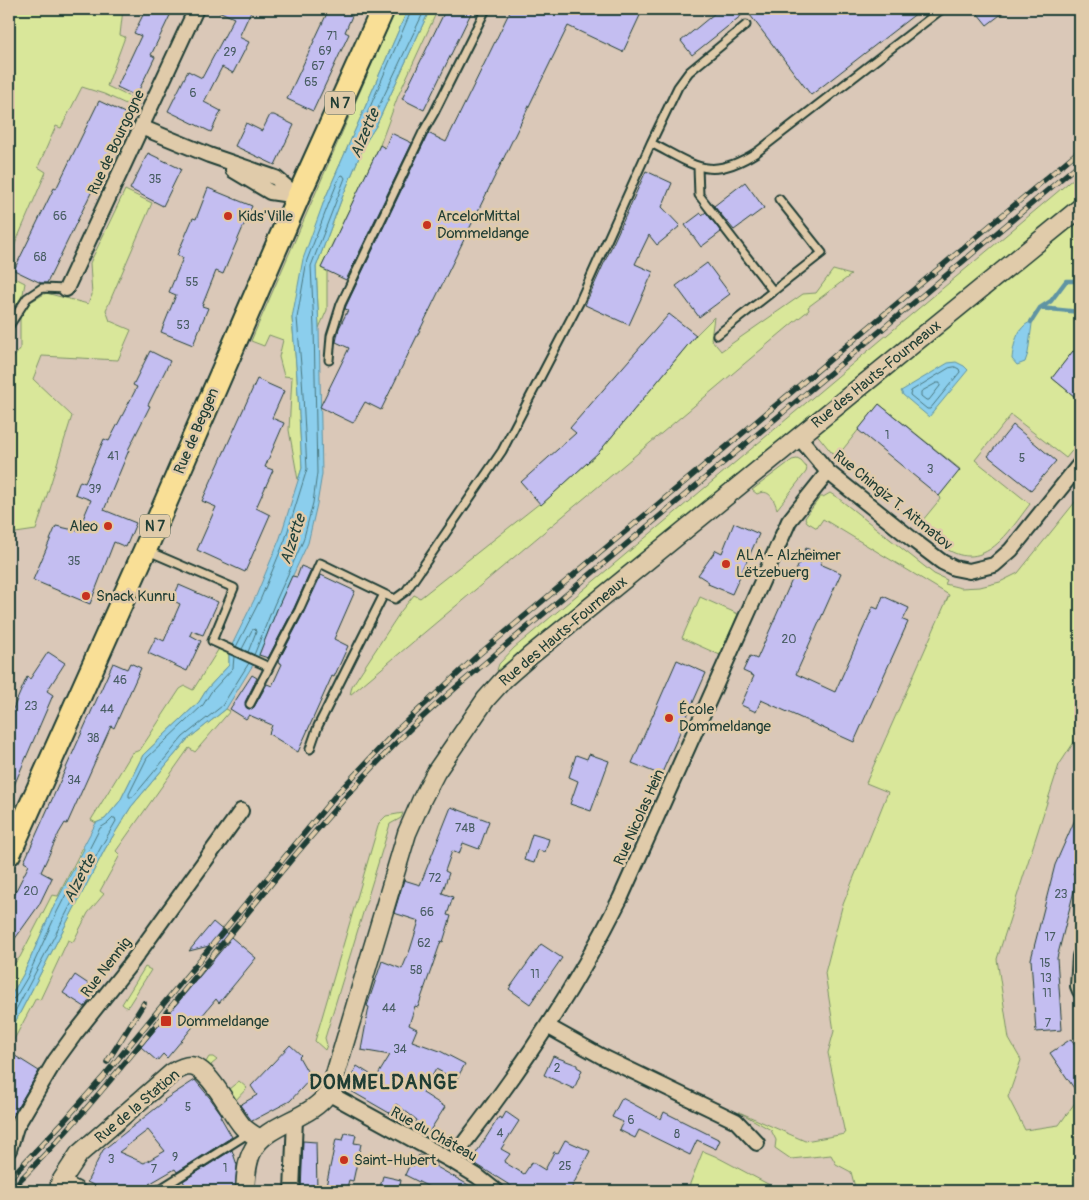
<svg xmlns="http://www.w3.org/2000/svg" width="1089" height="1200" font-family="Pangolin,sans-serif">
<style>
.green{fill:#d9e79a;stroke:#7c9267}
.water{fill:#8bceed;stroke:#6094a3}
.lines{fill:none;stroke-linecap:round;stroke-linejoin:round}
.shore{stroke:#4a777e;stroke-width:1}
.stream{stroke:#6094a3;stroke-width:4.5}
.building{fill:#c4bef1;stroke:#1f3d34;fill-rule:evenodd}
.service-casing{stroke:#1f3d34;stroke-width:11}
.minor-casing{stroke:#1f3d34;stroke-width:18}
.tertiary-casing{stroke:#1f3d34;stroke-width:21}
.primary-casing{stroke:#1f3d34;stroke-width:26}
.service{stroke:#e0cbaa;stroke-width:7}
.minor{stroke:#e0cbaa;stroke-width:14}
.tertiary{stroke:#e0cbaa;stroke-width:18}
.primary{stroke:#f9df96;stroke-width:22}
.rail-casing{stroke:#1f3d34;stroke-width:5.5}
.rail{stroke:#e0cbaa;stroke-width:4;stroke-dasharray:11;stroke-linecap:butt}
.poi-dot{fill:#c8321e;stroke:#e0cbaa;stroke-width:2}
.labels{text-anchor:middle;stroke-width:5;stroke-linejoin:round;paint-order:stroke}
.number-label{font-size:12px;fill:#485d63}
.shield{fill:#e0cbaa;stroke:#596857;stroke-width:1}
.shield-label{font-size:14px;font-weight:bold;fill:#1f3d34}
.street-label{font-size:15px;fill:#1f3d34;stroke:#e0cbaa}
.poi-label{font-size:15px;fill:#1f3d34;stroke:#e0cbaa;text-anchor:start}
.water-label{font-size:16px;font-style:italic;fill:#24443d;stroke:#e0cbaa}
.district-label{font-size:20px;font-weight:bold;letter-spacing:1px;fill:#1f3d34;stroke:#e0cbaa}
</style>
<rect width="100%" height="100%" fill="#dac8b8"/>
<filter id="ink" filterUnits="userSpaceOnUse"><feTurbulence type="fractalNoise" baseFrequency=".02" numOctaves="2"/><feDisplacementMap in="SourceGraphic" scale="10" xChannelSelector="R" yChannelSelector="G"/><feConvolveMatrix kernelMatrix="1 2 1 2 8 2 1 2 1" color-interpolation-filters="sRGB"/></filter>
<g filter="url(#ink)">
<path class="green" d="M9,9H123L120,35L125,37L107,86L140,102L137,109L104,94L82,87L61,128L56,126L38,167L46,172L9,258Z
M396,9H408L324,201L292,318L297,377L302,468L298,480L289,430L292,377L284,376L279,357L283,340L269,335L264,346L251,341Z
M430,9H438L398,96L380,145L321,268L327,271V310L319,328L316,267L342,198L365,143L376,126Z
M1080,173V348L1073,351L1052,378L1080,401V441L1066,458L1011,415L975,460L1030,504C1009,531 985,574 945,548C936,541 927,533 918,526L941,498L939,496L960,469L879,404L836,458L811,427L505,678L497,670L499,664L514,648Z
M125,190L152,203L106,310L110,321L131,330L118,360L42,356L33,379L72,416L36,530L9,534V364L20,349V315L27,304L46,293L88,304L92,295L90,263Z
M833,270L851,275L808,307L809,310L794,322L350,695L352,686L401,611L414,595L420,598L540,503L542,504L599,452L696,335L714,317L711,339L721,351L803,294L816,293Z
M9,275L25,283L23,294L9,318Z
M797,459L801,461L807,468L806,472L777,509C774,499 769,488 757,494L752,490L792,460Z
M830,493L838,498L934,574L947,580L945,584L961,588L980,587L1000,582L1018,573L1080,496V733L1059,765L997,959L1009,1039L1021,1060L1008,1097L1025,1130L1059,1125L1074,1104L1080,1100V1191H856L851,1172L836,1164L831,1155L791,1159L775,1148L776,1140L771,1130L739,1112L805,1141L845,1134L828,1053L834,1031L825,973L842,907L888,792L866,783L949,595L823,519L817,528L807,522L805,518L820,497H823Z
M700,597L738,614L720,655L682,638Z
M220,647L229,651V665L207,689L199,702L143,755L120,801L105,819L96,823L91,820L132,753L140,750L180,689L185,686L193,690Z
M226,709L230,711L195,752L189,748L116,851L120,855L100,891L104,894L88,913L73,942L68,940L40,1000L36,998L9,1049V1034L105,849L131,807L187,740Z
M403,813L401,818L390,824L325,1038L327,1045L325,1050L315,1041L379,823L386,816Z
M83,847L85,848L52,910L23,975L9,999V970L20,957L52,895L58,896Z
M145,967L151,970L127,1008L122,1004Z
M209,1057H213L217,1060L211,1065L229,1089L239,1081L247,1088L234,1102L206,1062Z
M703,1151L715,1156L781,1191H687Z"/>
<path class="water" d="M408,9H430L376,126L365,143L342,198L316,267L319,328L322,474L317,504L308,543L278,607L259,655L226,709L187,740L131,807L105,849L9,1034V999L23,975L52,910L84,849L83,847L96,823L105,819L120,801L143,755L199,702L207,689L229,665V651L256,596L280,538L302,468L297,377L292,318L303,259L324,201Z
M1031,322L1032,324L1028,353L1025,362L1017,365L1012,359C1013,347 1017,326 1031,322Z
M956,362L964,366L968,370L929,417L903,395L901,391L948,363Z"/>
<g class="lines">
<path class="shore" d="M412,9L358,135L359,139L362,138L371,123L425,9
M955,367L959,369L960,372L930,409H927L910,395L911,391L949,368Z
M937,383H940V386L929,400H926L921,396V392Z
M236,647L261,598L285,540L307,469L302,377L297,318L307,260L329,203L340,176L343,175L345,178L311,266L314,328L317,473L313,503L303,541L274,605L254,655
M242,649L252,630L255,629L256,632L248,652
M234,656L233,668L211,692L203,705L147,758L129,794V797H133L183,737L222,706L249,663
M9,1000L15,998L27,978L57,912L100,828L108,823L113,818H115L116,821L101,847L9,1023"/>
<path class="stream" d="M1040,308L1080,312
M1031,322L1040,308L1051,301L1066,281H1074L1080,272"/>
</g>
<path class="building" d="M146,9H173L151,55L155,57L136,96L117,87L141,36L134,33Z
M214,9H252L239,37L249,42L233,73L222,67L204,102L221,111L211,132L168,111L188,71L202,78L234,18Z
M329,9H355L345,32L349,34L313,111L287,99Z
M446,9H473L424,110L402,99Z
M511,9H643L623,52L568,26L381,410L365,402L353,423L320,407L349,348L336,342L339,328L348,310L345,309L346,306L428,134V133L446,142Z
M712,9H922L811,95L747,11L692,55L681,41L715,13Z
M974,9H1008L987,25Z
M99,101L129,115L47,283H41L14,270L54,188L56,189Z
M270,115H274L294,125L275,165L235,146L246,123L262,131Z
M391,133L412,143L346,280L321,268L380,145L385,148Z
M148,153L181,169L163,206L130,189Z
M646,171L672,183L662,207L680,226L657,245L649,235L635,264L653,272L629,325L585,305Z
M745,182L764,208L734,230L714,206Z
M208,188L252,206L223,274L216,271L202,306L208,308L193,345L161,332L176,295L169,292L183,258L177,255L193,218L196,219Z
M706,212L721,232L701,247L685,225L701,213L702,215Z
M707,263L730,294L699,317L676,286Z
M669,314L696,335L599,452L541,505L521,482L576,433L570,428Z
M150,351L170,361L148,405L150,406L128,450H129L104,510L136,523L126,547L114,542L90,604L33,580L56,526L78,531L91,500L75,494L80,481L85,483L104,439L109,441L137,387L133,385Z
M1073,351L1080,357V401L1052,378Z
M257,379L284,391L272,418L284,423L265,467L273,470L256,508L270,515L245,572L197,550L216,507L202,501Z
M879,404L960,470L939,496L858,430Z
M1013,425L1056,461L1031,490L988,456Z
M734,523L759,534L732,594L708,584L709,582L698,575L716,550L722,553Z
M806,548L824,556L820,564L841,573L796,674L835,692L873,607L878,609L883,596L909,608L903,620L908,622L854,742L761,700L756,712L741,705L754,676L743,671L750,656L757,659Z
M301,566L311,570L294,608L268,658L259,655L278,607L292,576L297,577Z
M321,575L355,591L334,639L348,646L334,677L332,676L298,752L269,734L272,725L249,715L246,719L230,709L252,675L257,678L245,702L247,708L251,709L254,707L267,684L272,686L282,664L278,662L304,612Z
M179,585L218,602L203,635L192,631L190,635L201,641L187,671L148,653L156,637L164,641L180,604L172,600Z
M48,652L65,663L47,691L53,695L9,797V718L27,677L30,679Z
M677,660L706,673L661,775L632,763Z
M113,663L127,669L130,663L141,668L114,728L111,726L67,824L65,823L59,833L41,872L52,878L39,905L9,947V904L29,865L24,862Z
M589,754L609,761L591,811L570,804L578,781L569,777L576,755L587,759Z
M451,807L489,821L479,849L463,843L459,854L452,851L445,871L449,873L442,893L453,897L447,915L451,916L443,942L441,941L418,1007L415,1006L409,1025L417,1029L412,1041L440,1051L465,1064L456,1080L436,1069L423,1093L445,1107L429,1132L415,1124L417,1120L396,1104L391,1114L351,1091L348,1083L357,1066L376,1078L390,1055L361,1050L369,1007L367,1006L382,961L402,969L410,950L419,921L394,913L404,880L420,885Z
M1080,808V858L1073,874L1078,875L1057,958L1062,1030L1036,1032L1031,959L1055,865Z
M532,834L549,839L545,852L538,850L534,863L524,860Z
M213,922L256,958L219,1003L216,999L167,1058L163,1054L157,1061L141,1047L229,941L189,951Z
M541,944L562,958L530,1004L509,989Z
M75,975L96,989L85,1007L63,993Z
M1071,1039L1080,1052V1097L1050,1053Z
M290,1045L301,1055L299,1057L311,1078L290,1101L252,1121L240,1105L257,1095L251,1086Z
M12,1054L39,1071L9,1122V1060Z
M553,1056L577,1065V1067L582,1070L574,1089L544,1075Z
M195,1080L210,1098L222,1115L220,1116L232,1137L177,1172L175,1169L149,1184L154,1187L152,1191H106L87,1182L103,1150L165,1101L164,1100ZM148,1130L165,1151L144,1163L119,1152Z
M622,1098L661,1119L664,1112L720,1140L716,1149L697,1140L690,1155L639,1130L635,1138L619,1130L623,1122L612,1117Z
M506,1112L519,1121L501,1149L510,1154L504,1162L524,1174L532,1162L545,1170L554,1152L558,1153L565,1140L590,1151L570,1191H519L471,1161L499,1117L502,1119Z
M345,1133L356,1135L354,1143L361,1144L353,1181L349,1180L346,1191H325L336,1139L343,1140Z
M303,1141L316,1142L317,1191H301Z
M232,1150L237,1165L235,1191H189L183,1181Z
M419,1155L436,1163L435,1166L479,1191H437L405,1175L410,1164L414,1166Z
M383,1176L401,1180L399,1191H379Z"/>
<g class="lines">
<defs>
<path id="service" d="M651,143L678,87L689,72L746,25
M698,167L699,195L773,291
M9,326L27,298L42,288L66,289
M717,335L822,253L779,199
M329,360L331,336L341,304L423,132L434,113L486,9
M148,551L234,588L212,641L269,667
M384,594L395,599L406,591L502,451L579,303L651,143C696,166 710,182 757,152L942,9
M250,704L299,610L320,563L384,594L318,726L310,749
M157,1191L249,1133"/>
<path id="minor" d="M141,127L209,155L276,178L298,197
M233,170L270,192L297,196
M66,289L196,9
M799,437L828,472L913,540L942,562L954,568L969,571L994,565L1011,550L1080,464
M1080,956L1078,986L1080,991
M547,1026L601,1056L736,1121L757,1143
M328,1093L454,1162L477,1176L496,1191
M9,1150L16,1127L55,1061L74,1035L132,962L241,811
M454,1162L464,1143C523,1067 577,985 620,899L789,521L828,472
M292,1191L295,1119"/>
<path id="tertiary" d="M76,1191L60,1183L79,1154L172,1073C177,1070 183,1066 190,1066C210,1067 230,1113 243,1127C248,1132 254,1135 260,1139
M245,1191C246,1178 246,1162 253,1150C265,1124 312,1119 328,1093C331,1089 332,1083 334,1078L407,833L422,799L436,772L486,699L505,678L530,656L1080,208"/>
<path id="primary" d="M9,854L145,550L298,197L383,9"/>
</defs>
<use href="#service" class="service-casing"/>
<use href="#minor" class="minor-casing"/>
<use href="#tertiary" class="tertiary-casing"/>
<use href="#primary" class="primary-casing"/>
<use href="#service" class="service"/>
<use href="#minor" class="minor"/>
<use href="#tertiary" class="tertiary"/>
<use href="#primary" class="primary"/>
<defs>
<path id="rail" d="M107,1062L144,1003
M9,1179L65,1120L104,1076L335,796L397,730L477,656L1080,150
M9,1191C74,1128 130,1056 188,986C257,901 326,814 403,736C428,710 457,687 485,663L1080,163"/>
</defs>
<use href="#rail" class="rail-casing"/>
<use href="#rail" class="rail"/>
</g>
</g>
<g class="poi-dot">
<circle cx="228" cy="216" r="5"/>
<circle cx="427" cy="225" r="5"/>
<circle cx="108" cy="526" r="5"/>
<circle cx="726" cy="564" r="5"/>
<circle cx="86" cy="596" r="5"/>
<circle cx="669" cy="718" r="5"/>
<rect x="160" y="1015" width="12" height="12" rx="2.5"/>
<circle cx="344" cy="1160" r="5"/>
</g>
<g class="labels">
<g class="number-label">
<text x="332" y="40">71</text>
<text x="325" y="55">69</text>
<text x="230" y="56">29</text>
<text x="318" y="70">67</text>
<text x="311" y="86">65</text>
<text x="193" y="97">6</text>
<text x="155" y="183">35</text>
<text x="60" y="220">66</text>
<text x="40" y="261">68</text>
<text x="192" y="286">55</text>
<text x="183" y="329">53</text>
<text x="887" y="439">1</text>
<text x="113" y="460">41</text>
<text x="1022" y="462">5</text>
<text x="930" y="473">3</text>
<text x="95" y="493">39</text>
<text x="74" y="565">35</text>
<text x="789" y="643">20</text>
<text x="120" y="684">46</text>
<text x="31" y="710">23</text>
<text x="107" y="713">44</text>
<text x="93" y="742">38</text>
<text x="74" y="784">34</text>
<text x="465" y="832">74B</text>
<text x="435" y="882">72</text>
<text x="31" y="895">20</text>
<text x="1061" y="898">23</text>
<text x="427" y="916">66</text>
<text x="1050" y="941">17</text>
<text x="424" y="947">62</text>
<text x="1045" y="967">15</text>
<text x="416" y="974">58</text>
<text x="535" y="978">11</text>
<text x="1046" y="982">13</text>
<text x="1047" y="997">11</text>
<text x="389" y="1012">44</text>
<text x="1048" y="1027">7</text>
<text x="400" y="1053">34</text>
<text x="557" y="1072">2</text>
<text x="188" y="1111">5</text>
<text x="631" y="1124">6</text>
<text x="500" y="1137">4</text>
<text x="677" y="1138">8</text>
<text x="175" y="1161">9</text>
<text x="111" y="1163">3</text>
<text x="565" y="1170">25</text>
<text x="225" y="1172">1</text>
<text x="154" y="1173">7</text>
</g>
<g class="shield">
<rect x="325" y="91.5" width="30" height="23" rx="4"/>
<rect x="140" y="514.5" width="30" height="23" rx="4"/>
</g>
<g class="shield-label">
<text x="340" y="108">N 7</text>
<text x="155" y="531">N 7</text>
</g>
<g class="street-label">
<text transform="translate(116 142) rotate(-65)" y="5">Rue de Bourgogne</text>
<text transform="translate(876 374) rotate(-39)" y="5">Rue des Hauts-Fourneaux</text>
<text transform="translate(196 431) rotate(-67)" y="5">Rue de Beggen</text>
<text transform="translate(893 500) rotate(39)" y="5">Rue Chingiz T. Aitmatov</text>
<text transform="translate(563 631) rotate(-40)" y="5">Rue des Hauts-Fourneaux</text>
<text transform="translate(639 817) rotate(-66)" y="5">Rue Nicolas Hein</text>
<text transform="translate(106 967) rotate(-52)" y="5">Rue Nennig</text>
<text transform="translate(137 1106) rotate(-40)" y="5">Rue de la Station</text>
<text transform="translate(434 1134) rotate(29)" y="5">Rue du Château</text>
</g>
<g class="poi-label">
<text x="238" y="221">Kids'Ville</text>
<text x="437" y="221">ArcelorMittal<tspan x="437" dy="17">Dommeldange</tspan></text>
<text x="98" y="531" text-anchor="end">Aleo</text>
<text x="736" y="560">ALA - Alzheimer<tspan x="736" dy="17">Lëtzebuerg</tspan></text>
<text x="96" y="601">Snack Kunru</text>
<text x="679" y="714">École<tspan x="679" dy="17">Dommeldange</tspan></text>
<text x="177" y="1026">Dommeldange</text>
<text x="354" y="1165">Saint-Hubert</text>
</g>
<g class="water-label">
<text transform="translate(364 133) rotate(-67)" y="6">Alzette</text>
<text transform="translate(292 539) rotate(-72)" y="6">Alzette</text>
<text transform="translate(79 878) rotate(-62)" y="6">Alzette</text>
</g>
<g class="district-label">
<text x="384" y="1089">DOMMELDANGE</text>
</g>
</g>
<rect width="1089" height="1200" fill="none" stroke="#e0cbaa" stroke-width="30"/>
<rect x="15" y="15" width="1059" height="1170" fill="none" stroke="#1f3d34" stroke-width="2" filter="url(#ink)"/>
</svg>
